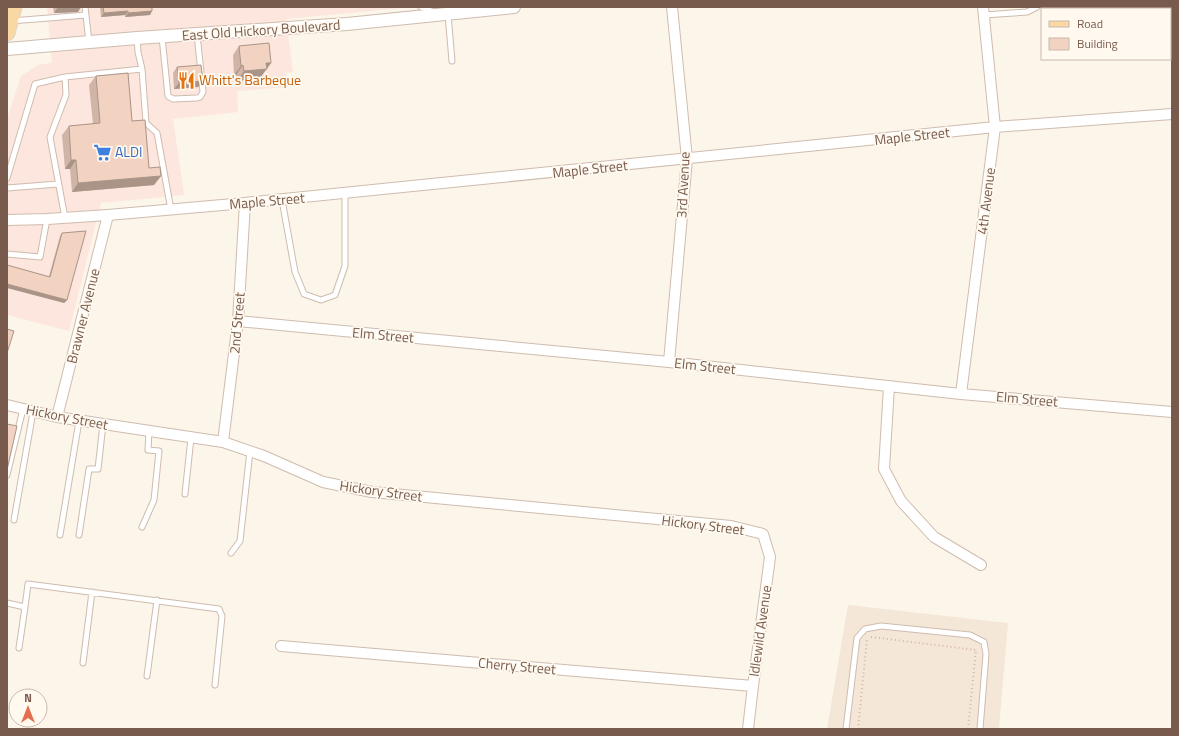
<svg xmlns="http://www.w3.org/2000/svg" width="1179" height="736" font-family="'Titillium Web',sans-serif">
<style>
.residential{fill:#f4e7d8}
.commercial{fill:#fce6dd}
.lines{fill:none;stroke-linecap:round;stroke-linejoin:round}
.service-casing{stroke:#cfbcae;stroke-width:7}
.minor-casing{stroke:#cfbcae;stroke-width:12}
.tertiary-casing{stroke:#cfbcae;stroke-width:14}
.primary-casing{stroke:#dcd4d0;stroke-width:17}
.path{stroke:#d7b6a3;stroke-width:2;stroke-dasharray:1 3;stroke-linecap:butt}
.service{stroke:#fff;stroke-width:5}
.minor{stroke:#fff;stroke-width:10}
.tertiary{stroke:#fff;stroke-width:12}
.primary{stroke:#fad8a3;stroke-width:15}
.wall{fill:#d0b5a6}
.shaded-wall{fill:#a99487}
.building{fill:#f2d3c1;stroke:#a99487}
.labels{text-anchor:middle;stroke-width:3.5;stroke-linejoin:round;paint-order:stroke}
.street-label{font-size:14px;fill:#785b4c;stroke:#fff9f0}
.food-label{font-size:14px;fill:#c56008;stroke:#fff9f0;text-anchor:start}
.shop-label{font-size:14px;fill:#366cbe;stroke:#fff9f0;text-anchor:start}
</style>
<rect width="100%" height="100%" fill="#fcf5e9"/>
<path class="residential" d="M848,605L1008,623L999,729H827Z"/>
<path class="commercial" d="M47,7H413L286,19L293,72L286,73L288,87L237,91L238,112L173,119L184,195L101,203L69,331L11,316L7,314V119L21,76L38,65L52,63Z"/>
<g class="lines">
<defs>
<path id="service" d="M85,7L89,42
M421,7L434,12
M448,14L452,61
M984,15L1027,12L1037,7
M11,21L86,15
M162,37L168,96L173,99L197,98L200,97L203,92L197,34
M137,38L138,52L142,69L146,123L157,133L171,210
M65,77L66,95L50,137L65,218
M7,178L35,84L65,77L142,69
M7,188L58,184
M282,200L295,272L304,294L321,300L335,295L345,266V194
M7,254L40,257L47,219
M7,475L23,409
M185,494L191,438
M14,520L33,412
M142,527L154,500L159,451L148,450L149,431
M60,535L79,421
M79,535L89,469H98L103,424
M231,553L240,541L250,451
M7,603L25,607L28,584L219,609L222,616L215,685
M19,648L25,607
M83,663L92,592
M147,676L157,600
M846,729L857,638L865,629L881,626L970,635L984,642L986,654L980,729"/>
<path id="minor" d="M7,220L47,219L108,215L245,203L995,127L1172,114
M238,321L669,362L961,394L1172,412
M669,362L687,159L672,7
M889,386L884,469L901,501L934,537L981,565
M961,394L995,127L983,7
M7,405L57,417L223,442L264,456L323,482L372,492L731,526L763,534L770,557L753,686L748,729
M57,417L108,215
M223,442L238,321L245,203
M281,646L753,686"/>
<path id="tertiary" d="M7,49L137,38L347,24L514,7"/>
<path id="primary" d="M7,33L14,7"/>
</defs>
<use href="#service" class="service-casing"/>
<use href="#minor" class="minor-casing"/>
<use href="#tertiary" class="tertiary-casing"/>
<use href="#primary" class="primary-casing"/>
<path class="path" d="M871,637L976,650L968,729
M858,729L867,639"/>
<use href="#service" class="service"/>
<use href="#minor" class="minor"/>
<use href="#tertiary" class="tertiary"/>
<use href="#primary" class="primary"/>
</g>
<path class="wall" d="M53,7H81L78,12L54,13Z
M100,7H152L150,15L125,17V15L101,17Z
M239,46L271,63L260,78L237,81L236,75H234L233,55Z
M177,67L203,81L198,87L174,89L173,73Z
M96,76L132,121L149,168L161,176L154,185L72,192L70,169H65L62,135L69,126L93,124L89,85Z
M62,233L67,300L64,303L49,276L60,236Z"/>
<path class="shaded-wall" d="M58,7H81L78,12L54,13Z
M128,11L125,15L101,17L104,13Z
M152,11L150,15L125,17L128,13Z
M266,63H271L260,78L237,81L244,71Z
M243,65L236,75H234L241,66Z
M203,81L198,87L174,89L179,83Z
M71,160H76L70,169H65Z
M161,176L154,185L72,192L78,183Z
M7,284L67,300L64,303L7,288Z"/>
<path class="building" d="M103,7H152V11L128,13V11L104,13Z
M269,43L271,63H266L267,69L244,71L243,65L241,66L239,46Z
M201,65L203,81L179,83L177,67Z
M128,73L132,121L145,120L149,168L160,167L161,176L78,183L76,160H71L69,126L100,123L96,76Z
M86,231L67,300L7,284V265L50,277L62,233Z
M7,329L14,331L7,353Z
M7,424L17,426L7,470Z"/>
<defs>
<symbol id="restaurant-bare" viewBox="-9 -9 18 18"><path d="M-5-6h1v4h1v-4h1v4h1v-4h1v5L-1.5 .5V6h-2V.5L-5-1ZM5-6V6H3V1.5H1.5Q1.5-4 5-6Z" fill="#e8710a" stroke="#fff9f0" stroke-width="2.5" paint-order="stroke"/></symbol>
<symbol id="supermarket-bare" viewBox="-9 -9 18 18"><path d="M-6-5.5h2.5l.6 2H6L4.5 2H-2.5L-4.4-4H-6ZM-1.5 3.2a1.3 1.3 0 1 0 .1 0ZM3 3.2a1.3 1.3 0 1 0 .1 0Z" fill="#3f7fe0" stroke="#fff9f0" stroke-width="2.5" paint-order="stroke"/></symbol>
</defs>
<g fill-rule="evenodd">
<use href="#restaurant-bare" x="174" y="68" width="25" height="25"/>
<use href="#supermarket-bare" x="90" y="140" width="25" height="25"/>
</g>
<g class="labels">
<g class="street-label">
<text transform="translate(261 30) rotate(-4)" y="5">East Old Hickory Boulevard</text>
<text transform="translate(912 136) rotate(-6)" y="5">Maple Street</text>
<text transform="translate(590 169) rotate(-6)" y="5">Maple Street</text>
<text transform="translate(683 185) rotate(-87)" y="5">3rd Avenue</text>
<text transform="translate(267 201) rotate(-5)" y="5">Maple Street</text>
<text transform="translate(986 201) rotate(-83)" y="5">4th Avenue</text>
<text transform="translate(83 316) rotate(-76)" y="5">Brawner Avenue</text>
<text transform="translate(237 323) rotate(-85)" y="5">2nd Street</text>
<text transform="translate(383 335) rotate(5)" y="5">Elm Street</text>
<text transform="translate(705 366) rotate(6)" y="5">Elm Street</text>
<text transform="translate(1027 399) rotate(5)" y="5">Elm Street</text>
<text transform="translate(67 417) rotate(11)" y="5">Hickory Street</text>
<text transform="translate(381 491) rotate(8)" y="5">Hickory Street</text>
<text transform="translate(703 525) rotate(7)" y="5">Hickory Street</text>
<text transform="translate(760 631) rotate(-82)" y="5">Idlewild Avenue</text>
<text transform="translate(517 666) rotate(5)" y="5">Cherry Street</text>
</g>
<g class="food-label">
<text x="199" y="85">Whitt's Barbeque</text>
</g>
<g class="shop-label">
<text x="115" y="157">ALDI</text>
</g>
</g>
<rect width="1179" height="736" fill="none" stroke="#785b4c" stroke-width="16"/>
<rect x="1041" y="8" width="130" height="52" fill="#fff9f0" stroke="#c9baae"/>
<rect x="1049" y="21" width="20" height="6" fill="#fad8a3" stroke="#c9baae"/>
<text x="1077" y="28" font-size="12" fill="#785b4c">Road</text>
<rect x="1049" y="38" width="20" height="12" fill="#f2d3c1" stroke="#c9baae"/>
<text x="1077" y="48" font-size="12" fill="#785b4c">Building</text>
<g transform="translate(28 708)"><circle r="19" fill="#fff9f0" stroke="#c9baae"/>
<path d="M0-3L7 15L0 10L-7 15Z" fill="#e56e50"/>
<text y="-6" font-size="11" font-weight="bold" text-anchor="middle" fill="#785b4c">N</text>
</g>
</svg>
